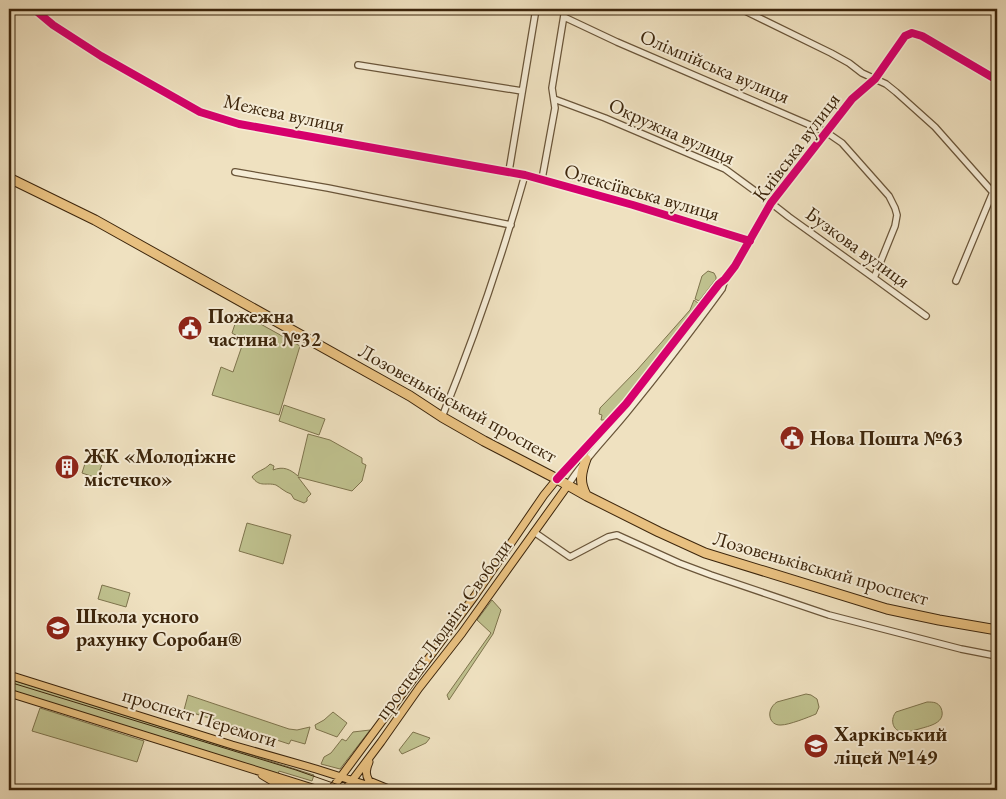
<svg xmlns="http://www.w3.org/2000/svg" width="1006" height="799" font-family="'EB Garamond',serif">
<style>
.green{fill:#bfc18e;stroke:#7e744d}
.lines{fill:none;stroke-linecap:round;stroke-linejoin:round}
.minor-casing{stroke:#6a5539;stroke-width:8}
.major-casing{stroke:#3d260c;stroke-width:9}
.highway-casing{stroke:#3d260c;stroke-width:11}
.minor{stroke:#f5ecd6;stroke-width:5.5}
.major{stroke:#e8c080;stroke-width:7}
.highway{stroke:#e8c080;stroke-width:9}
.tram{stroke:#3d260c;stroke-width:1}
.cycleway-casing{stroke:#f5ecd6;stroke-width:11}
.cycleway{stroke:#d6006c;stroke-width:8}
.labels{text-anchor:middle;stroke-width:4;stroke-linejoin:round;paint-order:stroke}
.street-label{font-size:20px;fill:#3d260c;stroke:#f5ecd6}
.poi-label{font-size:20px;font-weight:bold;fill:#3d260c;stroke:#f5ecd6;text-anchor:start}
</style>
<rect width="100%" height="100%" fill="#efe1c0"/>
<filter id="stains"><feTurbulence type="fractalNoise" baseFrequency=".004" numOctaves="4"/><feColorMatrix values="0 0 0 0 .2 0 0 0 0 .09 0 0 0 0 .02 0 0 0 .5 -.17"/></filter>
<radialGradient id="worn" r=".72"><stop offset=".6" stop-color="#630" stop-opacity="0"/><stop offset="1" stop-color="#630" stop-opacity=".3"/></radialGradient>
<path class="green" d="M708,271L714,273L716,277V279L699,301L695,299L702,276Z
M694,300L698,303L636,386L609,418L606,420H601L602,415L599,414L600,408L637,370L690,310Z
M239,312L300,346L279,415L212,395L221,367L233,372L244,340L232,333Z
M284,405L325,419L319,435L279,421Z
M308,434L330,440L362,458V463L366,465L362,481L352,491L298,477L311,494L307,498V501L304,503L294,499L291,494C285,492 281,488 276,485C266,482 260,488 252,477C256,471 265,470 270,464L274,466L273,470C283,466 290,469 298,476Z
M89,451L105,456L97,478L82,473Z
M247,523L291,535L283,564L239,551Z
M102,585L130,593L126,607L98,599Z
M492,600L501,610L493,634L449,700L447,695L491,633L477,620Z
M9,679L52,692L314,775L312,781L279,771L278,774L9,690Z
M806,694L811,695L817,699L819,707L816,714C809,717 789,725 781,725C769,726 765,710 777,702Z
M188,695L289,729L297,730L310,727L305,744L291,740L289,744L184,710Z
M927,702C933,702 938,702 941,708C947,723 929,726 919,729C914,730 908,733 903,732C892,731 890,719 896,712Z
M40,708L144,741L137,762L32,731Z
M333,712L347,723L337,737L316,729L315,725L324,720Z
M370,730L340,769L321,764L324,757L331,753L342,739L346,741L353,732Z
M413,732L430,738L426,743L402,754L399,750Z"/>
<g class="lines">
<defs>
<path id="minor" d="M34,9L53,25L101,56L200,112L239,124L525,175L633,205L750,241
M741,9L831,53L849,63L862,73L886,84L896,92L935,127L997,197
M564,17L617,42L826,132L842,143L889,196L895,208L897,215L895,226L874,278
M358,65L522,91
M554,99L605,118L725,169L766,199L789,217L874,278L926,316
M509,171L536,9
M235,172L328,188L511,225
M542,179L555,108L552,88L565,9
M956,281L993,192
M442,417C474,338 502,257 525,175
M557,479L626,404L719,284L725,279L735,266L771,203L852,99L875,79L905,36L912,33L922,36L997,80
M568,485C585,458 608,436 628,411C661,371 692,330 722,289L725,279
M534,532L570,557L608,537L617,535L679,563L711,575L829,615L961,649L997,656"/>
<path id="major" d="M9,675L232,745L316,769L382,790
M9,693L319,790
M369,762C366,769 365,774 369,781L391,790
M262,775L272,781L302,790
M331,790L474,597L544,495L557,479
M345,790L381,742L419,688L462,633L568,485"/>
<path id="highway" d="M9,178L95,220L410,396L442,417L484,441L557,479L587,496L659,532L705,553L887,609L939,620L997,630
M586,495C579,482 581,473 586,459"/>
</defs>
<use href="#minor" class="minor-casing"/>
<use href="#major" class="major-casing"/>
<use href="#highway" class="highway-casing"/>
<use href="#minor" class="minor"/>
<use href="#major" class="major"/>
<use href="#highway" class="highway"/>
<path class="tram" d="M9,682L296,770L353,790"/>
<defs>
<path id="cycleway" d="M34,9L53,25L101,56L200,112L239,124L525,175L633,205L750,241
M557,479L626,404L719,284L725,279L735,266L771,203L852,99L875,79L905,36L912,33L922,36L997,80"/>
</defs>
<use href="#cycleway" class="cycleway-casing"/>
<use href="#cycleway" class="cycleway"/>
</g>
<defs>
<symbol id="civic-disc" viewBox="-11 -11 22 22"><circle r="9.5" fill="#8f2418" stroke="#f5ecd6"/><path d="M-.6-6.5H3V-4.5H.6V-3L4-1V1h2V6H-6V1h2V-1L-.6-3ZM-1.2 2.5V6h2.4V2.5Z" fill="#fff"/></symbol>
<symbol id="building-disc" viewBox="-11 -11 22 22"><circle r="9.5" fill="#8f2418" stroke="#f5ecd6"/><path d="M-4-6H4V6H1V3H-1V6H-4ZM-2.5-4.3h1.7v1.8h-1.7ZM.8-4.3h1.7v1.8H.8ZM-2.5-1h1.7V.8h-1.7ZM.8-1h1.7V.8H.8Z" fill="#fff"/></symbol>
<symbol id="school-disc" viewBox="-11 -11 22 22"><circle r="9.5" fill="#8f2418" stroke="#f5ecd6"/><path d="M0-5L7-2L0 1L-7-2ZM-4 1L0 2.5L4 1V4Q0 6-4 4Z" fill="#fff"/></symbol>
</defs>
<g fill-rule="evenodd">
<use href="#civic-disc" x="176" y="314" width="28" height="28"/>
<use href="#civic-disc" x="778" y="424" width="28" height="28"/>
<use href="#building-disc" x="53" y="453" width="28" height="28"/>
<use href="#school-disc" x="44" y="614" width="28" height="28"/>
<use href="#school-disc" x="802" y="732" width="28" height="28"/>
</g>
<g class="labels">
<g class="street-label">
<text transform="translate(715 66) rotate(23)" y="7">Олімпійська вулиця</text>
<text transform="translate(284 113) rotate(12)" y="7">Межева вулиця</text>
<text transform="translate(672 131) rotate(24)" y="7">Окружна вулиця</text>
<text transform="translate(796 147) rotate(-53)" y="7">Київська вулиця</text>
<text transform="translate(642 192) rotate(16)" y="7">Олексіївська вулиця</text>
<text transform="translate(858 247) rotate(36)" y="7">Бузкова вулиця</text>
<text transform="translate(458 403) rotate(29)" y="7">Лозовеньківський проспект</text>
<text transform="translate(821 568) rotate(16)" y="7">Лозовеньківський проспект</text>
<text transform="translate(443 629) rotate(-54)" y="7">проспект Людвіга Свободи</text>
<text transform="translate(200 717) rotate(17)" y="7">проспект Перемоги</text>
</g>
<g class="poi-label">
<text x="208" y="323">Пожежна<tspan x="208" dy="23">частина №32</tspan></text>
<text x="810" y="445">Нова Пошта №63</text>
<text x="84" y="463">ЖК «Молодіжне<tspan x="84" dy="23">містечко»</tspan></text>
<text x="76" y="623">Школа усного<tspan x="76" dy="23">рахунку Соробан®</tspan></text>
<text x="834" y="741">Харківський<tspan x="834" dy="23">ліцей №149</tspan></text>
</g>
</g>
<rect width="1006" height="799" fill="none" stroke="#efe1c0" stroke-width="30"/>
<rect x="10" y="10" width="986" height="779" fill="none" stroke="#3d260c" stroke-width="2.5"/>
<rect x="15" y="15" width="976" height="769" fill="none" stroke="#3d260c"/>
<rect width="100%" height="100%" filter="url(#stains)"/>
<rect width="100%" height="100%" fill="url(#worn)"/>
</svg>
